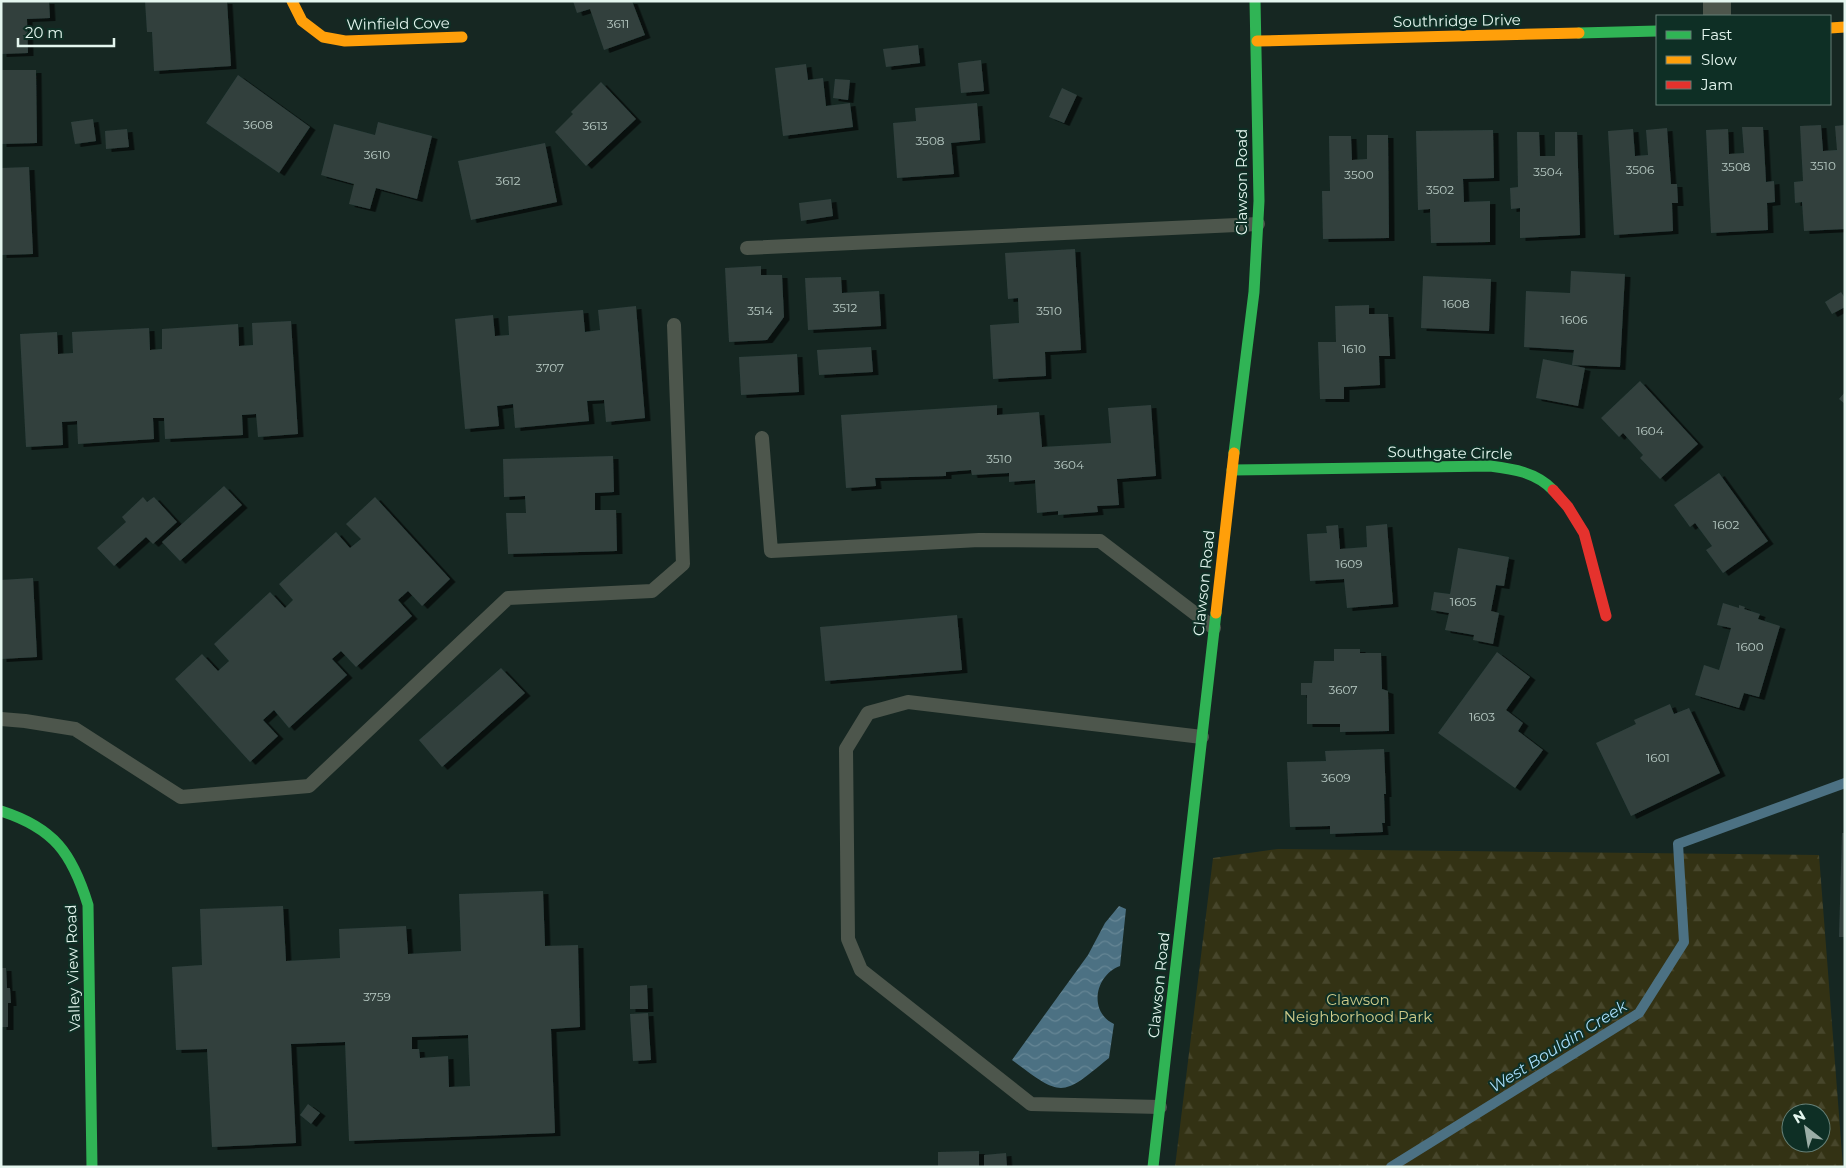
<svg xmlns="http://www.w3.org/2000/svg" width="1846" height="1168" font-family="Montserrat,sans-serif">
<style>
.forest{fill:url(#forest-firs);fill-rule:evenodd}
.water{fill:url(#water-waves)}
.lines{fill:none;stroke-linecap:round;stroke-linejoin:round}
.stream{stroke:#4c7183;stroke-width:10}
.building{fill:#30413e;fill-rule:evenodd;filter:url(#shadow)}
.lane{stroke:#4d564c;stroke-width:14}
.street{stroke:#4d564c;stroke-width:28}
.fast{stroke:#30b455;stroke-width:11}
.slow{stroke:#ff9f0a;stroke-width:11}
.jam{stroke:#e5322d;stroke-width:11}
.labels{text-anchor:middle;stroke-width:4;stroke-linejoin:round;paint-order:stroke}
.number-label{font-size:12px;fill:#b7c9c3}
.street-label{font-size:15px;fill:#e4f6ef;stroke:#0e2f25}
.park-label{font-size:15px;fill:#cfcb8a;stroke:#0e2f25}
.water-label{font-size:16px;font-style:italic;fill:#a7dcf9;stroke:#0e2f25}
</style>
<defs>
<pattern id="forest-firs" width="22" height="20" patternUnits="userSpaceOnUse" patternTransform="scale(1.25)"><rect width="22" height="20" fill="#333214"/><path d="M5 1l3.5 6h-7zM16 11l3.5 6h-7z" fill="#47462b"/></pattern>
<pattern id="water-waves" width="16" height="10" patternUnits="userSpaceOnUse" patternTransform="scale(1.25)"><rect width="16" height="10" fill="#4c7183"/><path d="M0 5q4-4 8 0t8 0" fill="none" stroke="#668695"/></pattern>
<filter id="shadow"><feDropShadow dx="5.5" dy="3" stdDeviation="0" flood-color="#0009"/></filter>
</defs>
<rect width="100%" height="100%" fill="#162722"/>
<path class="forest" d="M1278,849L1819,855L1843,1167H1175L1213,858ZM1791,1113H1821V1143H1791Z"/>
<path class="water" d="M1119,906L1126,909L1120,966C1095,975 1088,1012 1114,1024L1109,1058C1061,1097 1063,1098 1012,1060L1088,955L1105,923Z"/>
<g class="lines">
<path class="stream" d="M1391,1167L1639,1013L1684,942L1678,844L1845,783"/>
</g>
<path class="building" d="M1,1H49L50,18L27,19L28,53L1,54Z
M145,1H227L231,66L154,71L152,32H147Z
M573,1H632L645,35L604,50L590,9L577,13Z
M918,45L920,63L886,67L883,49Z
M981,60L984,91L961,93L958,63Z
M806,64L808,80L823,78L826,106L850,103L853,127L783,136L775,68Z
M1,70H36L37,143L1,144Z
M238,75L310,127L279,173L206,123Z
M835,79L850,80L848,100L833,98Z
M601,82L636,119L586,166L555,132L573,114L571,112Z
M1062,88L1077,95L1064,123L1049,117Z
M977,103L980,140L951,143L954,174L897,178L893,123L916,121L915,108Z
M93,119L96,141L75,144L71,122Z
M378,122L432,136L417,199L376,188L370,209L349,204L354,184L321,175L334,124L375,135Z
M1821,125L1823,151L1837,150L1835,126L1845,125V229L1804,231L1802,202L1795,203L1794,182L1803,181L1800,126Z
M1742,127H1763L1766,182L1774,181L1775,202L1767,203L1768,230L1711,233L1706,130L1728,129L1729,154L1744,153Z
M1667,128L1671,184H1677L1678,203H1672L1673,231L1614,235L1608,131L1633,129L1635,156L1648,155L1646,130Z
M127,129L129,147L106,149L105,131Z
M1493,130L1494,178L1463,179L1464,202L1490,201V242L1431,243L1430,209L1418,210L1416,131Z
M1517,132H1539L1540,156H1555V132H1577L1580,235L1520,238V208L1511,209L1510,188L1518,187Z
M1367,135H1388L1389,238L1323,239L1322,191H1330L1329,136H1351L1352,160L1367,159Z
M545,143L557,202L471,220L458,161Z
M29,167L33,254L1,255V168Z
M831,199L833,216L801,221L799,203Z
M1075,249L1081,350L1045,352L1046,376L993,379L990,325L1019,323L1018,298L1008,299L1005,253Z
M761,266V275H782L784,317L767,340L729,342L725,268Z
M1571,271L1625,274L1620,367L1572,365L1574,350L1524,347L1526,291L1570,293Z
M1423,276L1491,279L1489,331L1421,328Z
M841,277L842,293L879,291L881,326L808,330L805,278Z
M1841,292L1845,298V307L1832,314L1825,302Z
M1369,305V314H1388L1390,356H1379L1380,385L1344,387V399H1320L1318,342H1336L1335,306Z
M636,306L645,418L606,422L604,400L587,401L589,421L515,428L513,404L497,406L499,426L465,429L455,319L493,315L495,336L509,335L508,316L583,310L585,332L600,330L598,310Z
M291,321L298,434L258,437L256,414L242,415L243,435L165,439L164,418H153L154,439L78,444L77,421L62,422L63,445L26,447L20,334L57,332L58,354L73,353L72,332L149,328L150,350L162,349V329L238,324L239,346L253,345L252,323Z
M871,347L873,372L819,375L817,350Z
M797,354L799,392L741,395L739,357Z
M1543,359L1585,368L1578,406L1536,398Z
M1640,381L1698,444L1660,479L1640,458L1643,455L1623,433L1619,437L1601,418Z
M1845,392V404L1839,399Z
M997,405V415L1039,412L1042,447L1111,443L1108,408L1151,405L1156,476L1117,479L1119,505L1097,506L1098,512L1058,515V511L1037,513L1035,480L1009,482V473L972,475L971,470L946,472V476L875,478L876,486L846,488L841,415Z
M613,456L614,492L595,493V510H616L617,551L508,554L506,513H526L525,496L504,497L503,459Z
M1719,473L1768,541L1723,573L1706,550L1712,546L1695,523L1690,527L1674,505Z
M224,486L242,505L180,561L162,542Z
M143,497L147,502L154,497L177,522L153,544L146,537L114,566L97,548L126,522L122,517Z
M375,497L450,579L422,606L408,591L398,600L412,616L356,667L341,651L332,659L347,675L289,728L274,710L263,720L278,736L250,762L175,679L202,654L218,671L229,661L214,644L270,592L285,608L293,600L279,584L336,532L350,548L361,539L346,524Z
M1387,524L1393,604L1347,608L1344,579L1310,581L1307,534L1327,533L1326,526L1338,525L1340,549L1367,547L1366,526Z
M1458,548L1509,557L1504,586L1496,585L1491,611L1499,613L1493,644L1473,640L1474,635L1445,630L1449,613L1431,610L1434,592L1450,594Z
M33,578L37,657L1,659V580Z
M1723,603L1739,608V605L1745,607L1744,609L1760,614L1758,619L1780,626L1759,697L1744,693L1739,708L1695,695L1704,665L1719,670L1731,628L1717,625Z
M957,615L962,670L825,681L820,627Z
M1334,649H1360V653H1381L1382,689L1388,691L1389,731L1340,732V724H1307V695H1301V683H1312L1314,661H1334Z
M1497,652L1530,677L1506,710L1523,723L1518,731L1543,750L1515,788L1438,733Z
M501,668L525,693L442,767L419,740Z
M1670,704L1674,714L1689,708L1720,773L1631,816L1596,743L1636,724L1634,720Z
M1384,749L1386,794H1384L1385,823H1382L1383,832L1330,834V826L1290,827L1287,762L1326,761L1325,751Z
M1842,833H1845V937H1839Z
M543,891L545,946L578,945L580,1027L551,1029L555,1133L349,1141L345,1042L291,1044L296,1143L212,1147L207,1049L176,1050L172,967L202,965L200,909L283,906L286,961L340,958L339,929L406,926L408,954L461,951L459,894ZM468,1035L470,1086L449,1087L448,1056L420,1058L419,1049H412V1037Z
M1,968H6L7,988H10L11,1003H8V1027H1Z
M647,985L648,1009H630V986Z
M648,1013L651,1060L633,1061L630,1014Z
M308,1104L320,1113L311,1124L300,1115Z
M979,1151V1167H938V1152Z
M1006,1153L1007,1167H984V1155Z"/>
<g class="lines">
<path class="lane" d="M747,248L1258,224
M762,438L771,551L979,540L1100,541L1214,628
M1,719L25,721L75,729L181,797L309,786L508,598L652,591L683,564L674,325
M1160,1107L1031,1104L861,970L848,939L846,749L868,713L908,702L1202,737"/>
<path class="street" d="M1717,1V16"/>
<path class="fast" d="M1579,33L1657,31
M1234,453L1254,292L1259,201L1255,1
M1232,470L1490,466C1513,469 1536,472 1553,490
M1,811C54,828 72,853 88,905L92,1167
M1153,1167L1216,613"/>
<path class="slow" d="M292,1L302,21L323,37L345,41L462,37
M1830,28L1845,27
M1257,41L1579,33
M1216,613L1234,453"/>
<path class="jam" d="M1553,490L1568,507L1584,533L1606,616"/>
</g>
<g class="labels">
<g class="number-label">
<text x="618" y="28">3611</text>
<text x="258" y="129">3608</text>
<text x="595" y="130">3613</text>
<text x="930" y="145">3508</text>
<text x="377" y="159">3610</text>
<text x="1823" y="170">3510</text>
<text x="1736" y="171">3508</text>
<text x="1640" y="174">3506</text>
<text x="1548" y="176">3504</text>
<text x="1359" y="179">3500</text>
<text x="508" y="185">3612</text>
<text x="1440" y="194">3502</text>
<text x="1456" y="308">1608</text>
<text x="845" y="312">3512</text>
<text x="760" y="315">3514</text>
<text x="1049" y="315">3510</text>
<text x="1574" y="324">1606</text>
<text x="1354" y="353">1610</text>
<text x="550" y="372">3707</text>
<text x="1650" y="435">1604</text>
<text x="999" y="463">3510</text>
<text x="1069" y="469">3604</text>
<text x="1726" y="529">1602</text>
<text x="1349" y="568">1609</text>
<text x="1463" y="606">1605</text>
<text x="1750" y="651">1600</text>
<text x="1343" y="694">3607</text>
<text x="1482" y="721">1603</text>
<text x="1658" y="762">1601</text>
<text x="1336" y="782">3609</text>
<text x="377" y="1001">3759</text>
</g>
<g class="street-label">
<text transform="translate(1457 21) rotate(-1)" y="5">Southridge Drive</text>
<text transform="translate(398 24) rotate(-1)" y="5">Winfield Cove</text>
<text transform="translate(1242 182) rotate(-90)" y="5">Clawson Road</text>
<text transform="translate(1450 453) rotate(1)" y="5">Southgate Circle</text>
<text transform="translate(1204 583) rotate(-84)" y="5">Clawson Road</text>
<text transform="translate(73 968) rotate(-92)" y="5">Valley View Road</text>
<text transform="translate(1159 985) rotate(-84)" y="5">Clawson Road</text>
</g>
<g class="park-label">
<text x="1358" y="1005">Clawson<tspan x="1358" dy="17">Neighborhood Park</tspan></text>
</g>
<g class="water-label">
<text transform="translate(1558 1046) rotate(-32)" y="6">West Bouldin Creek</text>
</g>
</g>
<rect width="1846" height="1168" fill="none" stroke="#e4f6ef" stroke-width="5"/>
<rect x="1656" y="15" width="175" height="90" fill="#0e2f25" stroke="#647f76"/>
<rect x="1666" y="31" width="25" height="8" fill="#30b455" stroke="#647f76"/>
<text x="1701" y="40" font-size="15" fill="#e4f6ef">Fast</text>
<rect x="1666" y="56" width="25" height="8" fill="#ff9f0a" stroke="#647f76"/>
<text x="1701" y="65" font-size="15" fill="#e4f6ef">Slow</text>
<rect x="1666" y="81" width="25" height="8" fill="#e5322d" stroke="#647f76"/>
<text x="1701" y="90" font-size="15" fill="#e4f6ef">Jam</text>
<g transform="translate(1806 1128) rotate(329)"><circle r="24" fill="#0e2f25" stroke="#647f76"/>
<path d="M0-4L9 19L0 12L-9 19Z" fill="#9caea7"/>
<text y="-8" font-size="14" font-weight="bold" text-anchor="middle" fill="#e4f6ef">N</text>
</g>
<path d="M18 38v8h96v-8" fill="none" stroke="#e4f6ef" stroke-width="2.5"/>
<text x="25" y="38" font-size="15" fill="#e4f6ef" stroke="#0e2f25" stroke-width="4" paint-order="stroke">20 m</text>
</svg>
